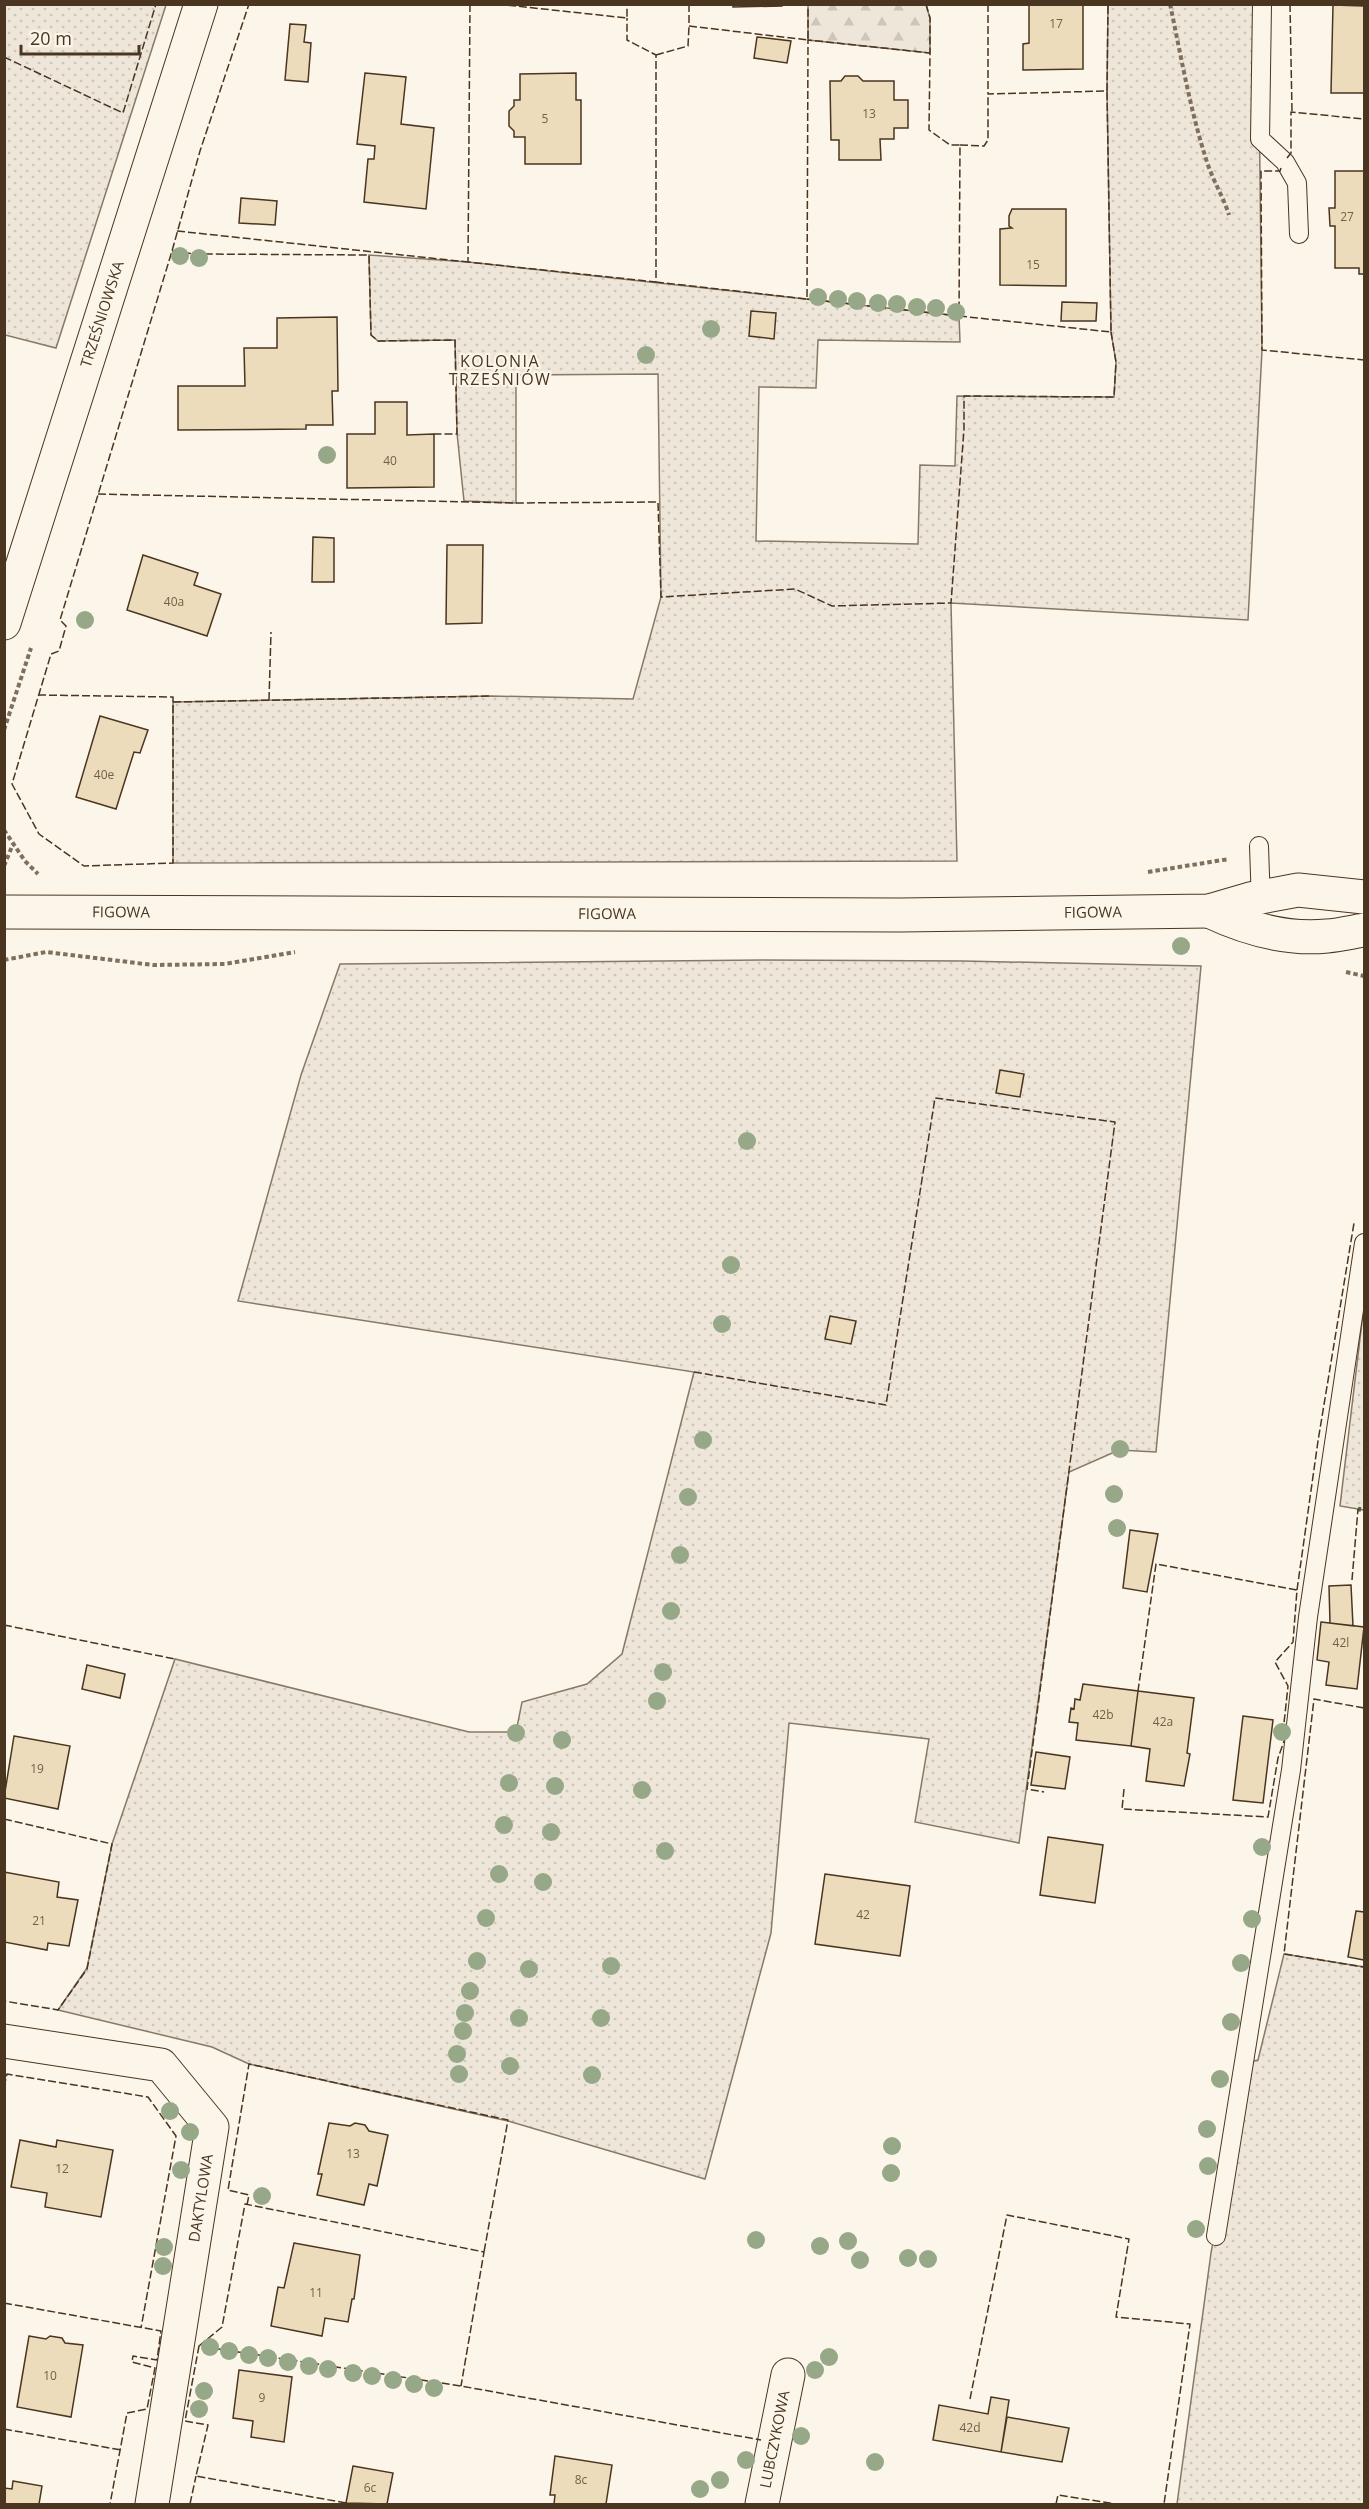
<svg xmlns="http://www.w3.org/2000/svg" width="1369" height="2509" font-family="'Open Sans',sans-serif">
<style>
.green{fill:url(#green-dots);stroke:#887966;stroke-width:1.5}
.forest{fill:url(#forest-firs);stroke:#887966;stroke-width:1.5}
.building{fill:#ecdcbc;stroke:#4a3520;stroke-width:1.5}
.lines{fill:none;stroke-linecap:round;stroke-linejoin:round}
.lane-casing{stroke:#4a3520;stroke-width:20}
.street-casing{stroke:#4a3520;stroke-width:35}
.path{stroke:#7f6f5c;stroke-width:4;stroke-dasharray:4.5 3;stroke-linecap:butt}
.lane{stroke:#fbf6e9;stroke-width:18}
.street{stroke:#fbf6e9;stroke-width:33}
.hedge{stroke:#436837;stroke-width:4.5;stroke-dasharray:3 4.5;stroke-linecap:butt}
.fence{stroke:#4a3520;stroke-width:1.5;stroke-dasharray:8 3;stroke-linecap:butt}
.tree{fill:#96a887}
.labels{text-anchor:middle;stroke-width:4.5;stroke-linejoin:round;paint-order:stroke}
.number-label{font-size:12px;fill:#725f47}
.street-label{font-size:15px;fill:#4a3520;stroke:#fbf6e9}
.neighbourhood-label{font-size:16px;letter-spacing:1.5px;fill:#4a3520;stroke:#fbf6e9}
</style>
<defs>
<pattern id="green-dots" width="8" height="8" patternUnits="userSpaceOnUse" patternTransform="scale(1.5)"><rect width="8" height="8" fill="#ede6d9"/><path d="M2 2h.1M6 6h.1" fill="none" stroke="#cdc6ba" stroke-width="1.8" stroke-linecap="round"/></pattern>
<pattern id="forest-firs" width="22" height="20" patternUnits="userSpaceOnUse" patternTransform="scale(1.5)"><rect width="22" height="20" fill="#ede6d9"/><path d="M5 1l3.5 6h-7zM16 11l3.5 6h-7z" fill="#cdc6ba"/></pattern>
</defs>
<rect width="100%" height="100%" fill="#fbf6e9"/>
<path class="green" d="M4,5H166L56,348L5,335Z
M1108,5H1258L1262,350L1248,620L951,603L957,861L173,863V702L491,696L633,699L661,597L658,374L516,375V503L464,501L457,433L455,340L378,341L371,335L369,255L468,262L959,316L960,342L818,340L816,388L759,387L756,541L918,544L920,465L955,466L957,396L1114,397L1116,362L1111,332L1107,91Z
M762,960L963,961L1201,966L1156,1452L1119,1450L1069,1472L1019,1843L915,1822L929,1739L789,1723L771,1933L705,2179L508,2121L249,2064L212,2047L58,2010L87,1968L112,1844L175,1659L469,1732H516L522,1702L587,1684L622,1654L694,1372L238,1301L301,1075L340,964Z
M1364,1305V1510L1340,1506Z
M1284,1954L1364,1967V2504H1177L1211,2253L1245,2063L1258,2060Z"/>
<path class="forest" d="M808,5H926L930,18V53L808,40Z"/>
<path class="building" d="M733,4H782V6L733,7Z
M1029,4H1083V69L1023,70V44L1029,43Z
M1333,5L1364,6V93H1331Z
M290,24L306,25L304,42L311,43L308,82L285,80Z
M757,37L791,41L787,63L754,58Z
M365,73L406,77L401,124L434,128L426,209L364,202L368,159H374L375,146L357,144Z
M576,73V100H581V164H525V137H514V131L509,126V111L514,106V100H520V74Z
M845,76H858L863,81H894V100H908V128H894V139H880L881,160H839V140H831L830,81H841Z
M1335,171H1364V274H1359V268H1335V226H1330L1329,208H1335Z
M241,198L277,201L275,225L239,223Z
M1012,209H1066V286L1000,285V229L1012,228L1009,226V216Z
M1062,302L1097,303L1096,321H1061Z
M751,311L776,313L774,339L749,336Z
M337,317L338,391H332L333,425H306V429L178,430V386H245L244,348H277V318Z
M375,402H407V435L434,434V487L347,488V434H375Z
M313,537L334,538V582H312Z
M447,545H483L482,623L446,624Z
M143,555L198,573L194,585L221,594L207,636L127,610Z
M100,716L148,730L140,753L134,752L116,809L76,797Z
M1000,1070L1024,1074L1020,1097L996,1093Z
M830,1316L856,1321L851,1344L825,1339Z
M1130,1530L1158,1534L1147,1592L1123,1588Z
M1351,1585L1353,1626L1330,1623L1329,1586Z
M1321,1622L1364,1627L1357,1689L1326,1685L1329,1662L1317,1660Z
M87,1665L125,1674L120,1698L82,1689Z
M1083,1684L1138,1691L1131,1746L1076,1740L1078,1723L1069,1722L1071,1708L1074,1709L1075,1699L1080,1700Z
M1138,1691L1194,1698L1187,1753L1190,1754L1184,1786L1146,1781L1150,1749L1131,1746Z
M1243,1716L1273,1720L1263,1803L1233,1800Z
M14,1736L70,1746L58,1809L4,1798Z
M1036,1752L1070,1757L1065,1789L1031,1785Z
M1048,1837L1103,1845L1095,1903L1040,1895Z
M4,1872L59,1882L57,1897L78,1900L69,1946L48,1943L47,1950L4,1942Z
M825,1874L910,1886L900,1956L815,1944Z
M1356,1911L1364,1912V1960L1348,1957Z
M329,2123L350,2126L355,2123L365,2125L369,2131L388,2135L377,2186L369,2184L364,2205L317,2195L322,2174H318Z
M20,2140L56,2147L57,2140L113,2150L101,2217L45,2207L47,2193L11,2187Z
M294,2243L360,2255L354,2299H352L348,2322L325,2318L322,2336L271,2326L278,2287L284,2288Z
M29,2336L46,2339L50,2336L62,2338L65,2343L83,2345L71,2417L17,2407Z
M239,2370L292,2377L284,2442L251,2437L253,2421L233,2418Z
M991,2397L1009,2400L1001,2452L933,2440L939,2405L988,2414Z
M1007,2417L1069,2428L1062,2462L1001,2452Z
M555,2456L612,2465L606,2504H554L555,2495H550Z
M353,2466L393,2473L387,2504L346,2503Z
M13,2481L42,2486L39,2504H4V2488L12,2489Z"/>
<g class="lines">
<defs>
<path id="lane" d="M1262,4L1260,139L1285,162L1297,183L1299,234
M1259,846L1261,904
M1216,2236L1291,1770L1308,1617L1364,1243"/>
<g id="street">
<path id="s1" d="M4,623L201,4"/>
<path d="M1209,911C1245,928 1287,940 1327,936C1340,935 1352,932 1364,930"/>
<path id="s2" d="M4,912L900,915L1209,911L1250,899L1298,890L1364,897"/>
<path d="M4,2041L161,2065L212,2127L152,2504"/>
<path id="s3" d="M762,2504L788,2375"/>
</g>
</defs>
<use href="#lane" class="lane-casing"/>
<use href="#street" class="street-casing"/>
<path class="path" d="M1170,4C1181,56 1190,109 1206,159C1212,179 1223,196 1229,215
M4,730L31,648
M4,830L25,861L38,874
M4,866L13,844
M1148,872L1229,859
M4,960L46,952L153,965L225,964L295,952
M1346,972L1364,976"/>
<use href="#lane" class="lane"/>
<use href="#street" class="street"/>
<path class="hedge" d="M1358,1509L1364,1510"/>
<path class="fence" d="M470,4L468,262L656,282V55L627,40V18
M497,4L627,18V4
M689,4V26L808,40V4
M926,4L930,18V53
M988,4V94L1107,91L1108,4
M1290,4L1292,112
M656,55L688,46L689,26
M4,57L123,113L156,4
M960,145L984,146L988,140V94
M1287,158L1291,153V112L1364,119
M1281,168L1280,171H1261L1262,350L1364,360
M177,231L468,262
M172,251L195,254L369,255L371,335L378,341L455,340L457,434H434
M656,282L807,299L808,40L930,53L929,130L950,145H960L959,316L807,299
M959,316L1111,332L1107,91
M98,494L516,503L658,502L661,597L795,589L832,606L951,603L964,429V396L1114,397L1116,362L1111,332
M38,695L173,697V863L84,866L39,834L12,784L51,654L59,651L66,626L60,620L172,251L200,151L249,4
M269,700L271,632
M173,702L491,696
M694,1372L886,1405L935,1098L1115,1122L1027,1789L1044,1792
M1352,1580L1358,1509
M1297,1590L1318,1441L1354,1223
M4,1625L175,1659
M1364,1708L1314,1699L1284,1954L1364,1967
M1124,1789L1122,1809L1268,1817L1278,1758L1287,1733L1284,1723L1288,1686L1275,1662L1293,1642L1297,1590L1156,1564L1138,1691
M4,1819L112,1844L87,1969L58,2010L4,2001
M4,2087L7,2074L148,2097L176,2136L141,2328
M247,2205L249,2195L228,2190L249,2064L508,2120L484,2252
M4,2303L161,2331L157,2360L133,2356L132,2362L155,2368L147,2409L127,2413L110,2504
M199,2346L222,2327L245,2204L484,2252L461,2386
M970,2399L1007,2215L1129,2239L1116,2317L1190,2324L1164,2504
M4,2429L121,2450
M346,2503L196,2476L208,2425L185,2421L199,2346L461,2386L761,2440
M190,2504L196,2476
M1056,2504L1058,2495L1116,2504"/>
</g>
<g class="tree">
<circle cx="180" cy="256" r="9"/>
<circle cx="199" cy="258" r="9"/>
<circle cx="818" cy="297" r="9"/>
<circle cx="838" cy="299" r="9"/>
<circle cx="857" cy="301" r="9"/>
<circle cx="878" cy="303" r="9"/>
<circle cx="897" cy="304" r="9"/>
<circle cx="917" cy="307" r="9"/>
<circle cx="936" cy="308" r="9"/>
<circle cx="956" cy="312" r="9"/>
<circle cx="711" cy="329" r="9"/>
<circle cx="646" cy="355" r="9"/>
<circle cx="327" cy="455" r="9"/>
<circle cx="85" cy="620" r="9"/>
<circle cx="1181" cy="946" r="9"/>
<circle cx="747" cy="1141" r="9"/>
<circle cx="731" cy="1265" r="9"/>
<circle cx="722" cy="1324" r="9"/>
<circle cx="703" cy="1440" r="9"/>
<circle cx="1120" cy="1449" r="9"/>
<circle cx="1114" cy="1494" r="9"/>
<circle cx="688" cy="1497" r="9"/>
<circle cx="1117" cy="1528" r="9"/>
<circle cx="680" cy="1555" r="9"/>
<circle cx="671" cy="1611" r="9"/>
<circle cx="663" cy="1672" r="9"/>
<circle cx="657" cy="1701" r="9"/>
<circle cx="1282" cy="1732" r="9"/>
<circle cx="516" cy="1733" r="9"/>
<circle cx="562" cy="1740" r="9"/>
<circle cx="509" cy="1783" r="9"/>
<circle cx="555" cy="1786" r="9"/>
<circle cx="642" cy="1790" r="9"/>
<circle cx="504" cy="1825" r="9"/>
<circle cx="551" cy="1832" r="9"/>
<circle cx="1262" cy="1847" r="9"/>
<circle cx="665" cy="1851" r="9"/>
<circle cx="499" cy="1874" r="9"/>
<circle cx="543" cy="1882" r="9"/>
<circle cx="486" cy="1918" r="9"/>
<circle cx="1252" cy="1919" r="9"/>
<circle cx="477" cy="1961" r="9"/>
<circle cx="1241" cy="1963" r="9"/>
<circle cx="611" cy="1966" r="9"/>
<circle cx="529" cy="1969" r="9"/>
<circle cx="470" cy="1991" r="9"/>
<circle cx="465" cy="2013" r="9"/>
<circle cx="519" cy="2018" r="9"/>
<circle cx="601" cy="2018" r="9"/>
<circle cx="1231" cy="2022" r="9"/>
<circle cx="463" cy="2031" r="9"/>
<circle cx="457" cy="2054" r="9"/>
<circle cx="510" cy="2066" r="9"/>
<circle cx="459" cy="2074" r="9"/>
<circle cx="592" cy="2075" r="9"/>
<circle cx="1220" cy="2079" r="9"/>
<circle cx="170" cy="2111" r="9"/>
<circle cx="1207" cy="2129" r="9"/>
<circle cx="190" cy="2132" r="9"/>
<circle cx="892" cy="2146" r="9"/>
<circle cx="1208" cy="2166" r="9"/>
<circle cx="181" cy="2170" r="9"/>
<circle cx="891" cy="2173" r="9"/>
<circle cx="262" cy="2196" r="9"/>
<circle cx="1196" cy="2229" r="9"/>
<circle cx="756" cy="2240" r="9"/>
<circle cx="848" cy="2241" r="9"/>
<circle cx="820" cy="2246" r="9"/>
<circle cx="164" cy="2247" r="9"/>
<circle cx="908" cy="2258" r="9"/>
<circle cx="928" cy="2259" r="9"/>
<circle cx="860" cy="2260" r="9"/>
<circle cx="163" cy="2266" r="9"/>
<circle cx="210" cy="2347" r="9"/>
<circle cx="229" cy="2351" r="9"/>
<circle cx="249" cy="2355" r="9"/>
<circle cx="829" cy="2357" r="9"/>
<circle cx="268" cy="2358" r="9"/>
<circle cx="288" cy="2362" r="9"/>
<circle cx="309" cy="2366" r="9"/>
<circle cx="328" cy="2369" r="9"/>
<circle cx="815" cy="2370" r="9"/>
<circle cx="353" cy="2373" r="9"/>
<circle cx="372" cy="2376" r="9"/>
<circle cx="393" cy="2380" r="9"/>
<circle cx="414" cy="2384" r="9"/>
<circle cx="434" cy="2388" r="9"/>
<circle cx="204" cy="2391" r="9"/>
<circle cx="199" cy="2409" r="9"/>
<circle cx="801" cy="2436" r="9"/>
<circle cx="746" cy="2460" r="9"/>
<circle cx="875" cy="2462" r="9"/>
<circle cx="720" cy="2480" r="9"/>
<circle cx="700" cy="2489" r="9"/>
</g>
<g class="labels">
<g class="number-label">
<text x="1056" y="28">17</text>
<text x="869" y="118">13</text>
<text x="545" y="123">5</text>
<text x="1347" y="221">27</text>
<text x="1033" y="269">15</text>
<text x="390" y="465">40</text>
<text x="174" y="606">40a</text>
<text x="104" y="779">40e</text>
<text x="1341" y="1647">42l</text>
<text x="1103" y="1719">42b</text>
<text x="1163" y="1726">42a</text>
<text x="37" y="1773">19</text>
<text x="863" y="1919">42</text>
<text x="39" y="1925">21</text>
<text x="353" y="2158">13</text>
<text x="62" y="2173">12</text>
<text x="316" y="2297">11</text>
<text x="50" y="2380">10</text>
<text x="262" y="2402">9</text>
<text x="970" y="2432">42d</text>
<text x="581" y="2484">8c</text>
<text x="370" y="2492">6c</text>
</g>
<g class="street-label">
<text dy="5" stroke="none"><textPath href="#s1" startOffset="324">TRZEŚNIOWSKA</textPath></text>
<text dy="5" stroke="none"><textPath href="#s2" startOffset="117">FIGOWA</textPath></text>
<text dy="5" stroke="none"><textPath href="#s2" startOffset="1089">FIGOWA</textPath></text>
<text dy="5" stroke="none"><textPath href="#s2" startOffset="603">FIGOWA</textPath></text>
<text transform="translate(201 2198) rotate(-81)" y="5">DAKTYLOWA</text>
<text dy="5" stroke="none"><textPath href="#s3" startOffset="66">LUBCZYKOWA</textPath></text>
</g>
<g class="neighbourhood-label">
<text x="500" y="367">KOLONIA<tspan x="500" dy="18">TRZEŚNIÓW</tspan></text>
</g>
</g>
<rect width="1369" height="2509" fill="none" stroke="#4a3520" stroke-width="12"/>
<path d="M21 45v9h118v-9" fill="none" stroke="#4a3520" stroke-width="3"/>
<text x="30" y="45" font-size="18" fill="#4a3520" stroke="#fbf6e9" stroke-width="4.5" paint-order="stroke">20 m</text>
</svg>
